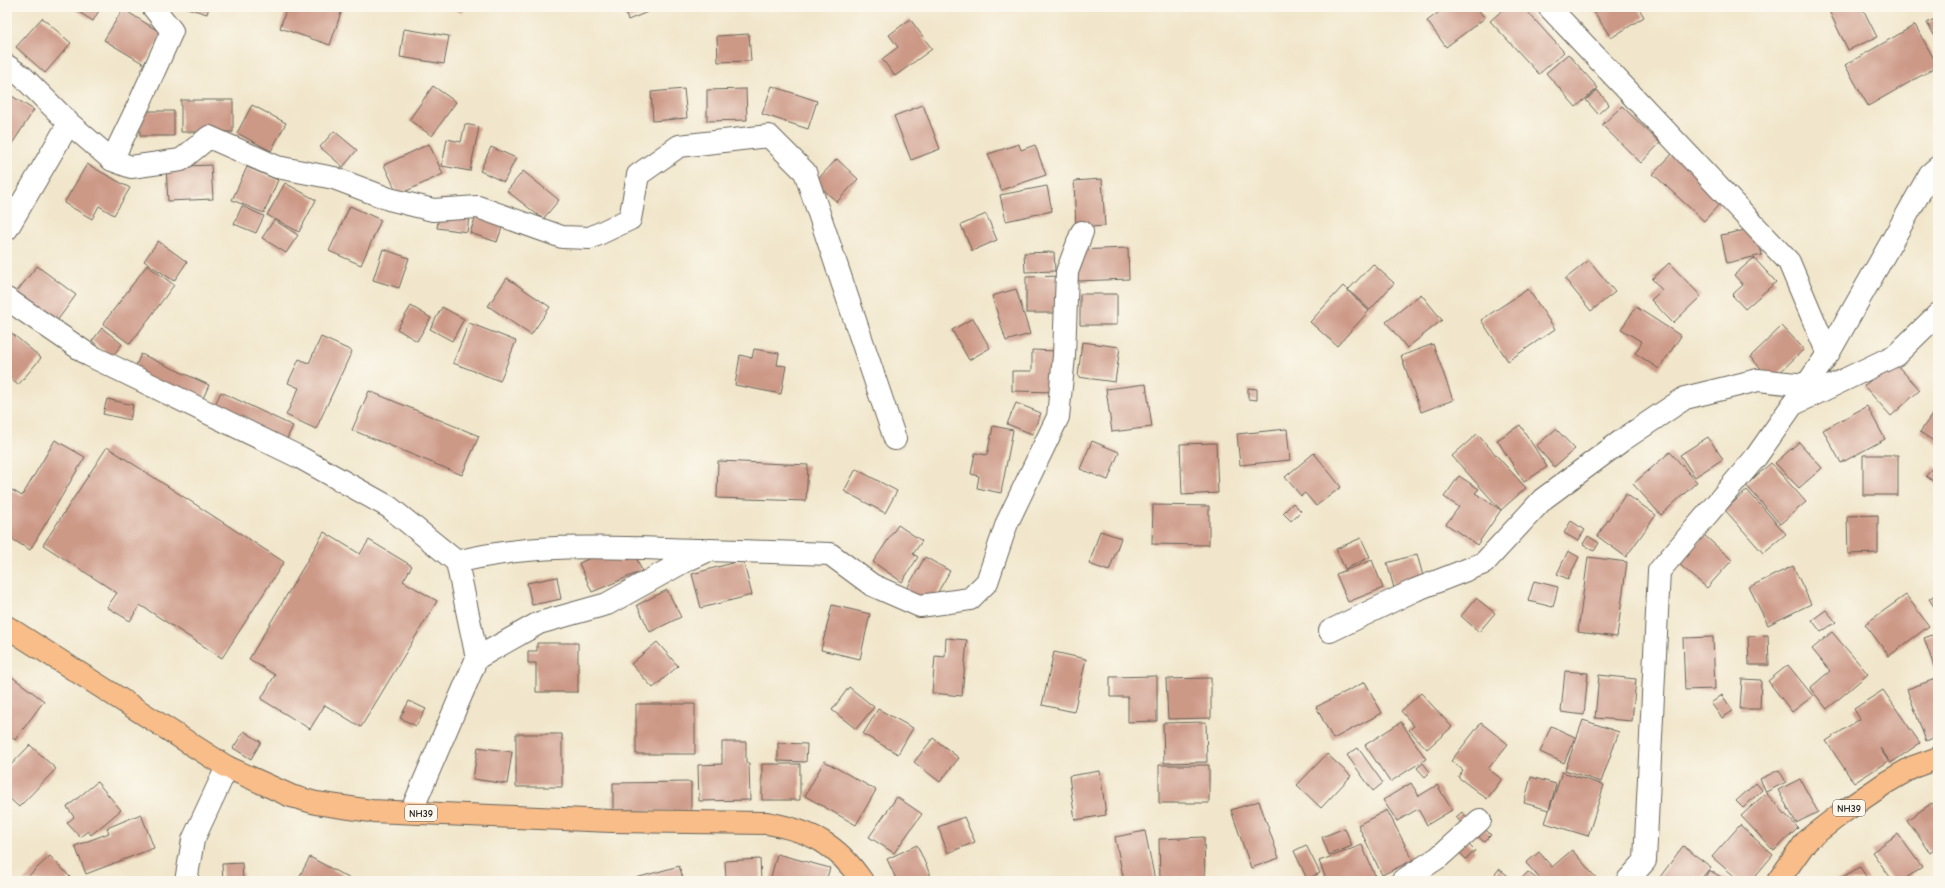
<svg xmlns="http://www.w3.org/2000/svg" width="1945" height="888" font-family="'Comic Neue',sans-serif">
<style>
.building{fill:#cd9987}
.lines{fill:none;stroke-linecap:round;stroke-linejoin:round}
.minor-casing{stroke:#676359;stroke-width:24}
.highway-casing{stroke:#676359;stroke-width:24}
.minor{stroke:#fff;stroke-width:22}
.highway{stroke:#f8bd89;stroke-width:22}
.labels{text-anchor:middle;stroke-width:3.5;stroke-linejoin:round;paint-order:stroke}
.shield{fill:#fbf7ec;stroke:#5f5e5a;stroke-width:1}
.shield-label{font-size:10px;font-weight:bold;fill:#1c1c1c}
</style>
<rect width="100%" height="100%" fill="#fbf7ec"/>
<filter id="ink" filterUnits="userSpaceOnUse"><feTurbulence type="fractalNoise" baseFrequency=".025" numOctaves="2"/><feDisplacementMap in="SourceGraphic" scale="8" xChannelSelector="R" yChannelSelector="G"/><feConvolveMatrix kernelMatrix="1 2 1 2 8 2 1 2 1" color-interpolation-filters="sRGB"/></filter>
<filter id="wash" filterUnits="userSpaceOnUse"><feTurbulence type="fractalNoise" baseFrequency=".012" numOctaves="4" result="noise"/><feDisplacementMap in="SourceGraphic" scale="16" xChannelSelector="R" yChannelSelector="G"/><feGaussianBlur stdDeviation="0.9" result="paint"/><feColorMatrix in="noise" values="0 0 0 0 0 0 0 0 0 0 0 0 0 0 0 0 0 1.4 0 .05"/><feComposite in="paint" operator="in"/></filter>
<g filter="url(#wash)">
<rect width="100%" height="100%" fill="#f1e6cb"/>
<g id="blocks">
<path class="building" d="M71,7H101L93,21Z
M184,7H209L207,14Z
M287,7H343L330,45L280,28Z
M442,7H463L462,12Z
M623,7H660L628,20Z
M1446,7H1476L1485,18L1446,47L1427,21Z
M1506,7H1523L1564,52L1539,74L1490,21Z
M1591,7H1638L1644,17L1611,38Z
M1827,7H1862L1877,37L1848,50Z
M123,9L163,34L144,64L104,40Z
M1938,17V42L1927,23Z
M42,18L71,43L45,73L16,47Z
M910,19L932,49L895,76L882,59L898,47L889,35Z
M1915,25L1938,66L1868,106L1845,65Z
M404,29L449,36L444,64L400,57Z
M749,34L751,61L718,62L717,36Z
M1568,54L1598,88L1576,107L1546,73Z
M433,86L456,102L432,136L409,120Z
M772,86L817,101L808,129L762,114Z
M684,89L687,118L653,121L651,92Z
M746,89L747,120L707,121V90Z
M1597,90L1609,104L1598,114L1586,100Z
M7,93L34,110L10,147L7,144Z
M181,100H233V132H181Z
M252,105L286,123L271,151L237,133Z
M923,105L940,149L911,160L894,116Z
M1622,106L1660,143L1641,163L1602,125Z
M140,111H174V136H140Z
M465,124L479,127L470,171L442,166L447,139L461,142Z
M334,131L357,150L343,167L320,147Z
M429,144L443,174L398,195L384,165Z
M1019,144L1021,150L1035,145L1046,175L1001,190L988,154Z
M491,147L516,158L504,182L480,171Z
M1674,152L1724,199L1704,221L1653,174Z
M837,159L858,179L837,202L815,182Z
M87,164L130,188L114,215L99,206L92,219L64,203Z
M211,165L213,199L168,201L166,167Z
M247,167L278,180L264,213L232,200Z
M523,171L559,200L543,219L507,191Z
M1102,179L1105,226L1076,228L1074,181Z
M285,183L316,200L299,232L267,215Z
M1047,186L1052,211L1006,221L1000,195Z
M441,198L471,202L467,232L437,228Z
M242,206L264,216L256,233L234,224Z
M350,206L381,220L361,265L329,251Z
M478,210L505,219L497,242L470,233Z
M986,214L997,240L972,251L961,225Z
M274,220L298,235L286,253L262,238Z
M1756,228L1762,255L1727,263L1721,235Z
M158,241L187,262L174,281L144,261Z
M1128,248L1129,279L1078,281L1076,250Z
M383,249L409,258L399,288L373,280Z
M1054,252L1055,271L1025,272L1024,253Z
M1754,258L1776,282L1745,309L1732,295L1743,285L1734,275Z
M1589,260L1615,292L1591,311L1565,279Z
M1669,263L1701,296L1673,323L1651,300L1662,290L1652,279Z
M1373,264L1394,283L1370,310L1348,290Z
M147,265L174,285L130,344L103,324Z
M37,266L76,295L54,325L14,295Z
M1063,276V313H1026V277Z
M507,278L550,307L531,335L488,306Z
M1343,286L1369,311L1337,346L1310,322Z
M1016,289L1030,334L1006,341L992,296Z
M1528,289L1555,329L1508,361L1481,320Z
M1080,294H1117V325H1080Z
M1421,294L1442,320L1407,348L1386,322Z
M411,306L431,318L417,341L397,329Z
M442,307L464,319L452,341L430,329Z
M1636,307L1681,336L1659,369L1635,353L1642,342L1621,329Z
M973,318L990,348L969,360L952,330Z
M469,323L516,341L500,381L453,363Z
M1782,326L1804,349L1772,380L1750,357Z
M102,328L122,344L112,357L92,341Z
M7,329L41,358L18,385L7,376Z
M321,337L352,351L316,429L286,415L299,388L288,383L299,359L309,363Z
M1082,342L1120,347L1115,382L1078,377Z
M1433,344L1453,400L1421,412L1401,356Z
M754,349L779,353L777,365L786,366L781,394L735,385L740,355L752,358Z
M1032,350L1057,351V392L1012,391V371H1032Z
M141,354L209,385L196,414L128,383Z
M1893,361L1920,390L1891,416L1864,386Z
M1146,384L1152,427L1112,432L1106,389Z
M1248,388L1257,389V400L1248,399Z
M369,391L479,436L462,475L352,430Z
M221,392L293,426L280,453L208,419Z
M107,399L133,405L130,420L103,414Z
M1016,403L1041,413L1032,434L1007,424Z
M1867,406L1885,439L1841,463L1823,430Z
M1938,406V444L1920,432Z
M1520,425L1547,467L1524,482L1497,440Z
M993,426L1013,430L1001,493L977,488L979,476L971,474L975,453L987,455Z
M1287,429L1290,460L1240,465L1237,434Z
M1556,429L1575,449L1554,467L1536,446Z
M1477,434L1526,488L1501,510L1477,545L1446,524L1459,507L1444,497L1459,476L1479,489L1475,493L1501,510L1452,456Z
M1708,437L1723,459L1695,477L1680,455Z
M55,440L85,457L30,550L7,536V487L22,496Z
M1092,441L1119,452L1108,480L1080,469Z
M1799,442L1822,468L1799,488L1775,463Z
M1216,443L1218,493L1182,495L1180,444Z
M107,447L284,562L222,658L140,605L130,621L107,607L117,593L43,545Z
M1670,452L1697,482L1661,515L1633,484Z
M1314,453L1341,487L1316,506L1305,493L1301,496L1285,477Z
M1863,455H1898V495H1863Z
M718,461L808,465L806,501L717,498Z
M1771,463L1806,502L1780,524L1746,485Z
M1934,466L1938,469V485L1926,476Z
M856,469L897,491L885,513L844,491Z
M1747,490L1786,534L1763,553L1725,510Z
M1626,494L1656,515L1626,557L1597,536Z
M1293,503L1301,511L1291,521L1283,513Z
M1153,505L1209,506V545L1152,544Z
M1878,515V553L1848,554L1847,516Z
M1571,521L1585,530L1578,541L1564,533Z
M898,525L922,541L913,554L918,557L902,582L873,562Z
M1100,531L1121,538L1109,571L1089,564Z
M324,532L360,554L369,540L412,566L403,581L437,601L361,727L325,705L310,729L261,699L275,675L249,659Z
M1704,535L1732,560L1707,588L1679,564Z
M1588,536L1599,543L1594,551L1583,544Z
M1361,538L1370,557L1345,569L1336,549Z
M622,545L628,560L636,557L642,571L592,592L579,563Z
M1568,551L1579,557L1568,579L1557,574Z
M1417,554L1424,580L1394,588L1387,563Z
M925,557L950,571L931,604L906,590Z
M1588,557L1627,562L1617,637L1578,632Z
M743,560L752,595L701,608L692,574Z
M1372,560L1383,588L1348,602L1336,574Z
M1793,566L1811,604L1768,625L1749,587Z
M557,577L561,599L532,605L527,583Z
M1534,581L1558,587L1553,607L1528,601Z
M667,590L681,617L650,632L637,605Z
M1938,593V613L1929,599Z
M1906,595L1929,626L1889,656L1865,624Z
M1476,598L1495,613L1479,632L1461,616Z
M832,605L870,614L860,659L821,650Z
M1826,610L1836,622L1821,632L1812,620Z
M1832,632L1868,674L1827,709L1810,688L1830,671L1812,649Z
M1938,633V736L1926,741L1907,689L1938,678L1924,638Z
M1768,635L1769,665H1749L1748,636Z
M1713,637L1715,689L1685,690L1683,638Z
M946,638L967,640L962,696L932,693L935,656L945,657Z
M657,642L678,666L653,688L631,664Z
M537,643H578V692H536V663H528V651H537Z
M1054,652L1086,659L1074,712L1042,705Z
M1788,665L1813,696L1792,712L1768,681Z
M1565,671L1588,673L1584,715L1561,712Z
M7,673L44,701L15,740L7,734Z
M1599,675L1636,679L1632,721L1595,718Z
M1157,676V721L1128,722V697H1110V677Z
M1211,678V718L1168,719L1166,679Z
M1742,679L1761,680L1760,709H1740Z
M1365,682L1382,713L1333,739L1316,707Z
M849,687L874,707L856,729L832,710Z
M1883,690L1920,743L1891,763L1880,748L1888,761L1854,783L1826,741L1860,719L1854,709Z
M1421,693L1452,727L1427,749L1409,730L1414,726L1401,711Z
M1722,695L1733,711L1722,718L1711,703Z
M409,701L426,709L416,726L400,718Z
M636,704H695V754H636Z
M878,709L913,728L898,754L863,734Z
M1583,720L1619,732L1601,782L1565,770Z
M1206,722L1207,762L1164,763L1163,723Z
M1401,722L1426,759L1390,782L1365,745Z
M1481,723L1508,744L1488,769L1502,779L1487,799L1458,777L1463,770L1451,761Z
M1551,726L1575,737L1564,763L1540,752Z
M244,731L261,742L251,759L233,748Z
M516,734H562V787H516Z
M933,738L959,758L940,782L914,762Z
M722,742H746V763H749L750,800L699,801L698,765L722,764Z
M778,743L807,744L806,762L778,761Z
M30,745L56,769L19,807L7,796V769Z
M478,747L512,752L507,784L473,779Z
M1358,748L1383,783L1373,791L1347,755Z
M1327,754L1351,776L1321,808L1297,785Z
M824,761L876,790L856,825L805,796Z
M1423,763L1430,772L1425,777L1417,768Z
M762,764H800V800H762Z
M1159,765H1209V803H1159Z
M1779,770L1786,782L1766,792L1760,779Z
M1100,771L1106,815L1075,820L1069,776Z
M1562,772L1604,785L1588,836L1545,823Z
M1531,777L1556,784L1549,810L1524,803Z
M1800,779L1818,812L1796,823L1778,790Z
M97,782L121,810L91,835L88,831L80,837L67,823L74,817L67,807Z
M691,782V811L613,812V783Z
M1411,783L1419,796L1437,785L1452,810L1427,825L1418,809L1397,821L1383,800Z
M1756,783L1762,790L1743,808L1736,801Z
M1766,793L1798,828L1774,851L1741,816Z
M897,797L922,814L894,853L869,837Z
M1259,801L1279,858L1251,868L1231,810Z
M1932,803L1938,811V846L1930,852L1907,820Z
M1387,810L1413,860L1382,875L1358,825Z
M1462,812L1469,820L1463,825L1456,817Z
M141,814L154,848L86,874L75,846L109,833L107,828Z
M964,817L975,842L948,853L938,827Z
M1476,820L1491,835L1484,842L1469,828Z
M1740,825L1773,855L1751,881H1740L1712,857Z
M1345,828L1352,846L1329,855L1322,837Z
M1145,831L1155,880L1124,881L1115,837Z
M1898,834L1922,867L1902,881H1893L1872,852Z
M1460,836L1475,851L1466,859L1451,844Z
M1204,837L1205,880L1160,881L1159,839Z
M917,845L933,881H897L887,859Z
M1306,845L1320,873L1307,879L1294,851Z
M1362,845L1376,878L1369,881H1327L1319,861Z
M1683,846L1711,867L1699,881H1657Z
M1572,850L1597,879L1595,881H1542L1526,863L1539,852L1552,867Z
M777,854L830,868L826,881H770Z
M50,856L70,877L66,881H23Z
M310,857L354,881H297Z
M760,859L761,881H726L725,861Z
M242,863L243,881H223L222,864Z
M679,866L684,881H637L636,878Z
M1860,867L1869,881H1836Z
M1499,869L1515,881H1490Z
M1709,870L1728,881H1703Z
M1528,872L1539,881H1519Z
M110,879L167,880V881H110Z"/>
</g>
</g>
<g filter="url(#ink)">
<use href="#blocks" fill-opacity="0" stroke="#676359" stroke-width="1"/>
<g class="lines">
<defs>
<path id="minor" d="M1549,7L1789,262L1828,354
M7,66L23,77L69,123
M112,160L140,102L172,31L153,7
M7,229L69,123L112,160L131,167L181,160L209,137L277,167L334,178L389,199L433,210L478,207L562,237L590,238L630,219L638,175L679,146L769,136L805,172L895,439
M7,299L89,355L301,458L389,507L457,562L477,658L411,812
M1794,404L1896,355L1938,314
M457,562C537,541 622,548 703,550
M1330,631L1415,590L1484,563L1543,499L1624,439L1685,398L1758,380L1806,385
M477,658L539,623L607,604L683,562L709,550L830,554L872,585L920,606L970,599L987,582L1007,523L1058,417L1064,356L1067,272L1082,232
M186,881L193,840L227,767
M1402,881L1439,857L1480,820
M1627,881L1645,861L1659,571L1756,457L1828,354L1930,174L1938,167"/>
<path id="highway" d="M7,627L227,767L291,796L316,803L371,811L611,821L767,823C811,831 837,844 862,881
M1778,881L1807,840L1846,810L1887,782L1913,767L1938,758"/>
</defs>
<use href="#minor" class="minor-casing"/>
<use href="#highway" class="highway-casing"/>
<use href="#minor" class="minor"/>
<use href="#highway" class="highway"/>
</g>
</g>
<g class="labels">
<g class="shield">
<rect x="1833" y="800" width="32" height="16" rx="3"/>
<rect x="405" y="805" width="32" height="16" rx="3"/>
</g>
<g class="shield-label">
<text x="1849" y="812">NH39</text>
<text x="421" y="817">NH39</text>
</g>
</g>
<rect width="1945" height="888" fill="none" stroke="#fbf7ec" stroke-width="24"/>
</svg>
